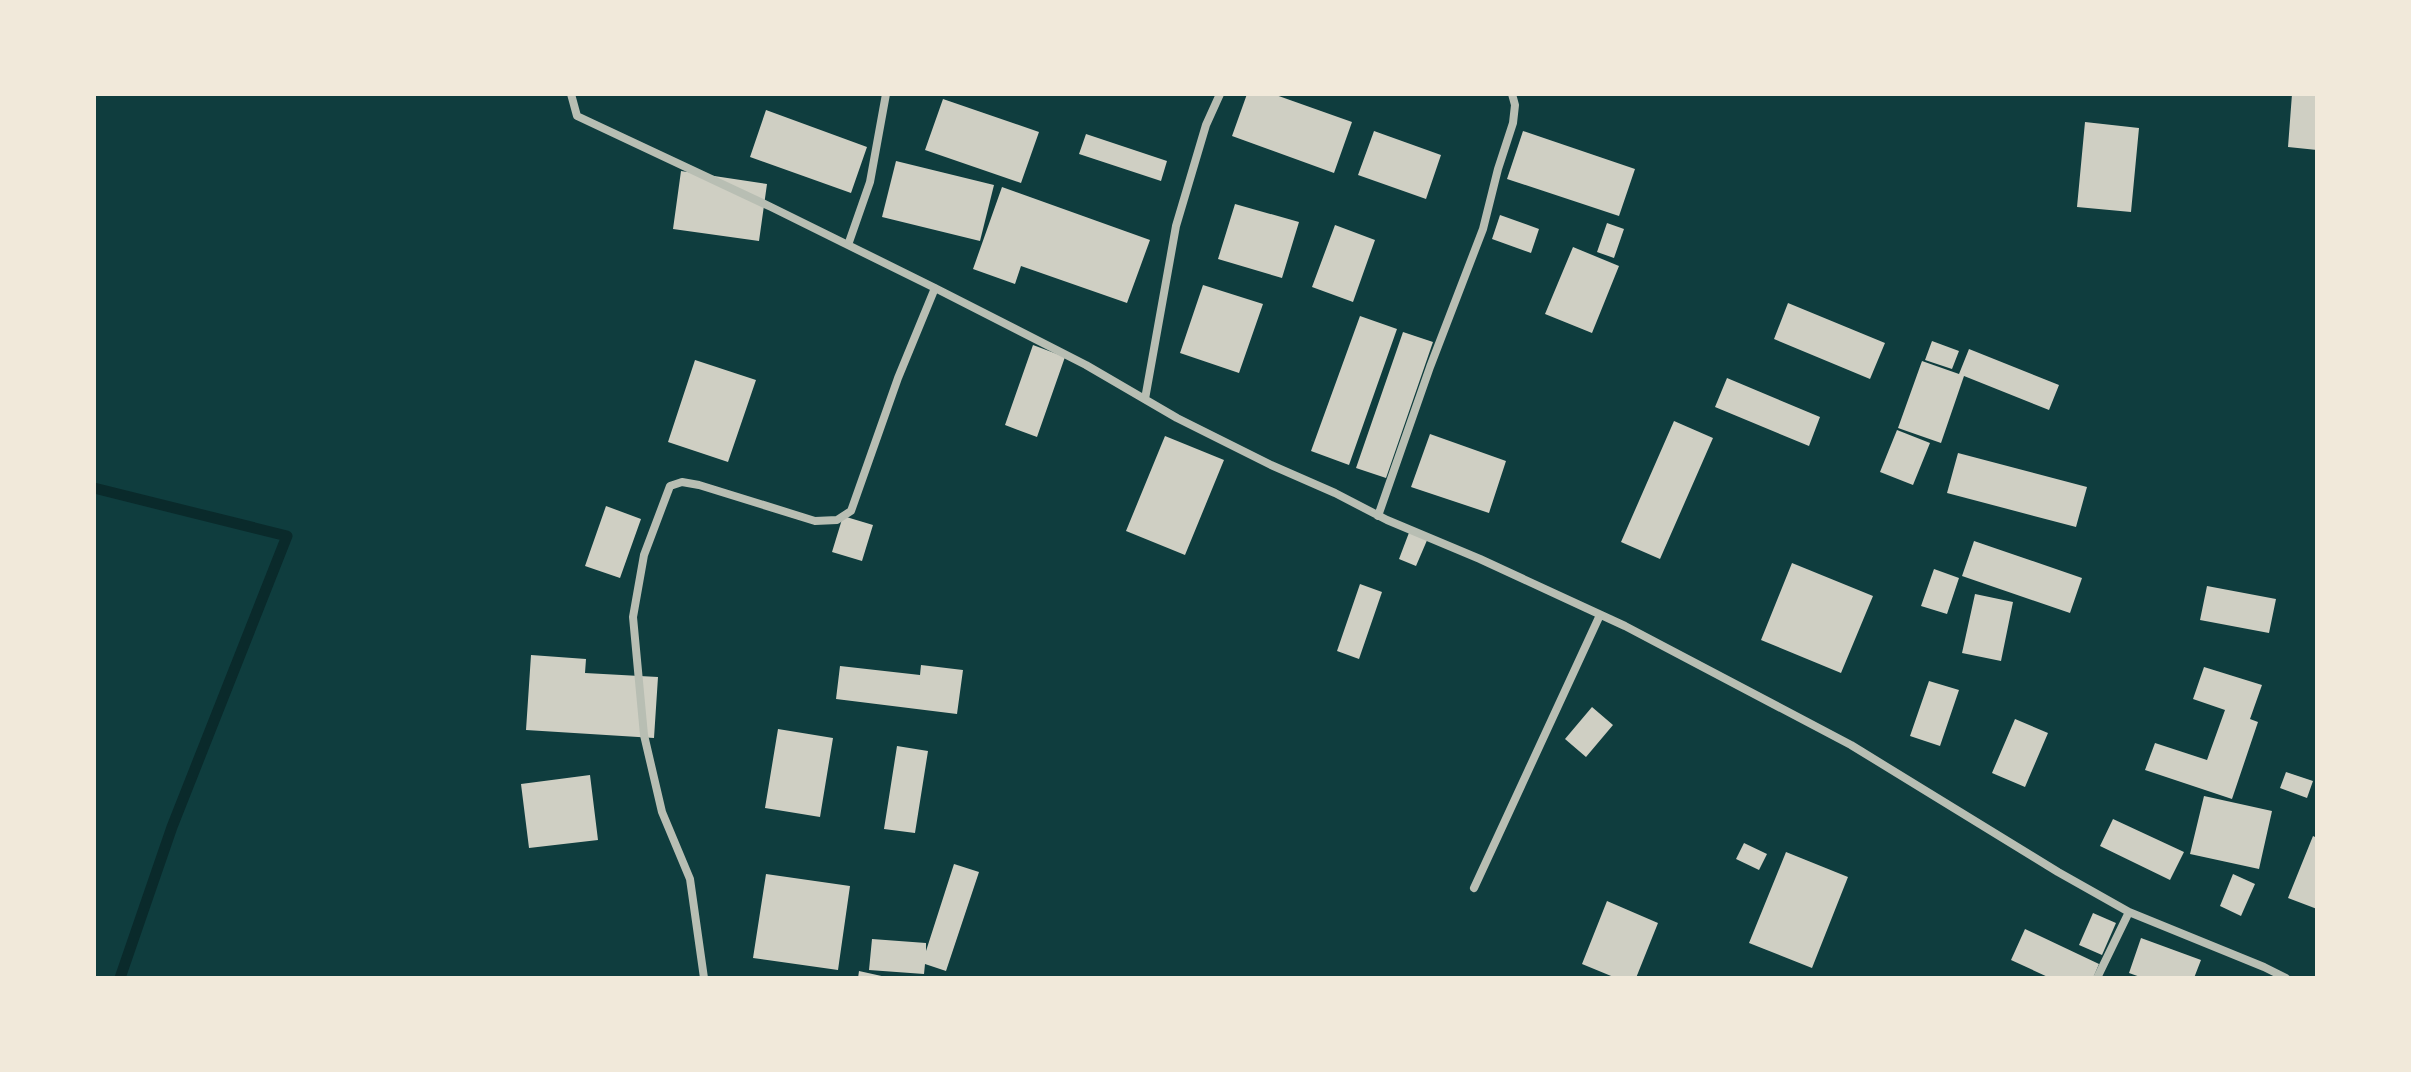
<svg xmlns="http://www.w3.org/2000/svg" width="2411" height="1072" font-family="'Source Sans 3',sans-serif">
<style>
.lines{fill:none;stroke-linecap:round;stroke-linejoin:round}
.stream{stroke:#0a2a2b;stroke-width:11}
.building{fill:#cfcfc3}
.minor{stroke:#b8beb3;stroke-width:8}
</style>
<rect width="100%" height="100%" fill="#0f3d3e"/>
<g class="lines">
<path class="stream" d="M94,488L287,536L172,827L120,978"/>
</g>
<path class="building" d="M1247,94H1273L1352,122L1334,173L1232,136Z
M2292,94H2317V150L2288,147Z
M943,99L1039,132L1021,183L925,150Z
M766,110L867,147L851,193L750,157Z
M2085,122L2139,128L2131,212L2077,207Z
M1374,131L1441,155L1426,199L1358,175Z
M1523,131L1635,169L1619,216L1507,179Z
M1086,134L1167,161L1161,181L1079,154Z
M896,161L994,185L980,241L882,217Z
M681,171L767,184L759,241L673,229Z
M1002,187L1150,240L1127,303L1021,266L1015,284L973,269Z
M1235,204L1299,222L1282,278L1218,259Z
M1500,215L1539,229L1531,253L1492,239Z
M1607,223L1624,229L1614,258L1597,252Z
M1335,225L1375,240L1353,302L1312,287Z
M1573,247L1619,266L1592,333L1545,314Z
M1203,285L1263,304L1239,373L1180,353Z
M1788,303L1885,343L1870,379L1774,339Z
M1360,316L1397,329L1349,465L1311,451Z
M1403,332L1433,342L1386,478L1356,468Z
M1932,341L1959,351L1952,369L1925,360Z
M1033,345L1065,357L1037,437L1005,425Z
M1969,349L2059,385L2049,410L1964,376L1941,443L1898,428L1922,361L1959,374Z
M695,360L756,380L728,462L668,442Z
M1727,378L1820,417L1809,446L1715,407Z
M1674,421L1713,438L1660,559L1621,542Z
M1897,430L1930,443L1913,485L1880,472Z
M1430,434L1506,461L1489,513L1411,487Z
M1165,436L1224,460L1185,555L1126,531Z
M1958,453L2087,487L2076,527L1947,493Z
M606,506L641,519L620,578L585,566Z
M843,516L873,525L862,561L832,552Z
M1410,530L1428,538L1416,566L1399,559Z
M1974,541L2082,578L2070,613L1962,576Z
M1792,563L1873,596L1841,673L1761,640Z
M1934,569L1959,578L1947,614L1921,606Z
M1360,584L1382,592L1359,659L1337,651Z
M2207,586L2276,599L2269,633L2200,620Z
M1975,594L2013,602L2001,661L1962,653Z
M531,655L586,659L585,673L658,677L654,738L526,730Z
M921,665L963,670L957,714L836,699L840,666L920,675Z
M2204,667L2262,685L2250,719L2258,722L2232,799L2145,770L2155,743L2207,760L2225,710L2193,699Z
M1929,681L1959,690L1940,746L1910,736Z
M1592,707L1613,725L1586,757L1565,739Z
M2015,719L2048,733L2025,787L1992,773Z
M778,729L833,738L820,817L765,808Z
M897,746L928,751L915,833L884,829Z
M2286,772L2313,781L2307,798L2280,788Z
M590,775L598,840L529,848L521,784Z
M2204,796L2272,811L2259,869L2190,854Z
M2113,819L2184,852L2170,880L2100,846Z
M2313,836L2317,838V909L2288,898Z
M1744,843L1767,854L1759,870L1736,859Z
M1786,852L1848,877L1812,968L1749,943Z
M954,864L979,872L946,971L925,964L924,974L869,970L872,939L926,943V951Z
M766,874L850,886L838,970L753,958Z
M2233,874L2255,884L2241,916L2220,906Z
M1607,901L1658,923L1636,978H1616L1582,964Z
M2093,913L2116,923L2102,955L2079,945Z
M2025,929L2099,964L2093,978H2050L2011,960Z
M2141,938L2201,960L2194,978H2143L2129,973Z
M859,971L886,977V978H858Z"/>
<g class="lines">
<path class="minor" d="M571,94L577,116L771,207L935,288L1086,365L1177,418L1271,465L1335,493L1387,520L1480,559L1625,626L1851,745L2058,872L2129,912L2264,967L2286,978
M848,245L870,182L886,94
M1145,399L1176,226L1206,125L1220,94
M1378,516L1430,367L1483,229L1498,169L1513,123L1515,105L1512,94
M1474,888L1600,615
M704,978L690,879L662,812L644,735L633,617L644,555L670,486L682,482L699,485L815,521L837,520L851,511L898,378L935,288
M2097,978L2129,912"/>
</g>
<rect width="2411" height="1072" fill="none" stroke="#f1e9da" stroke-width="192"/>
</svg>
